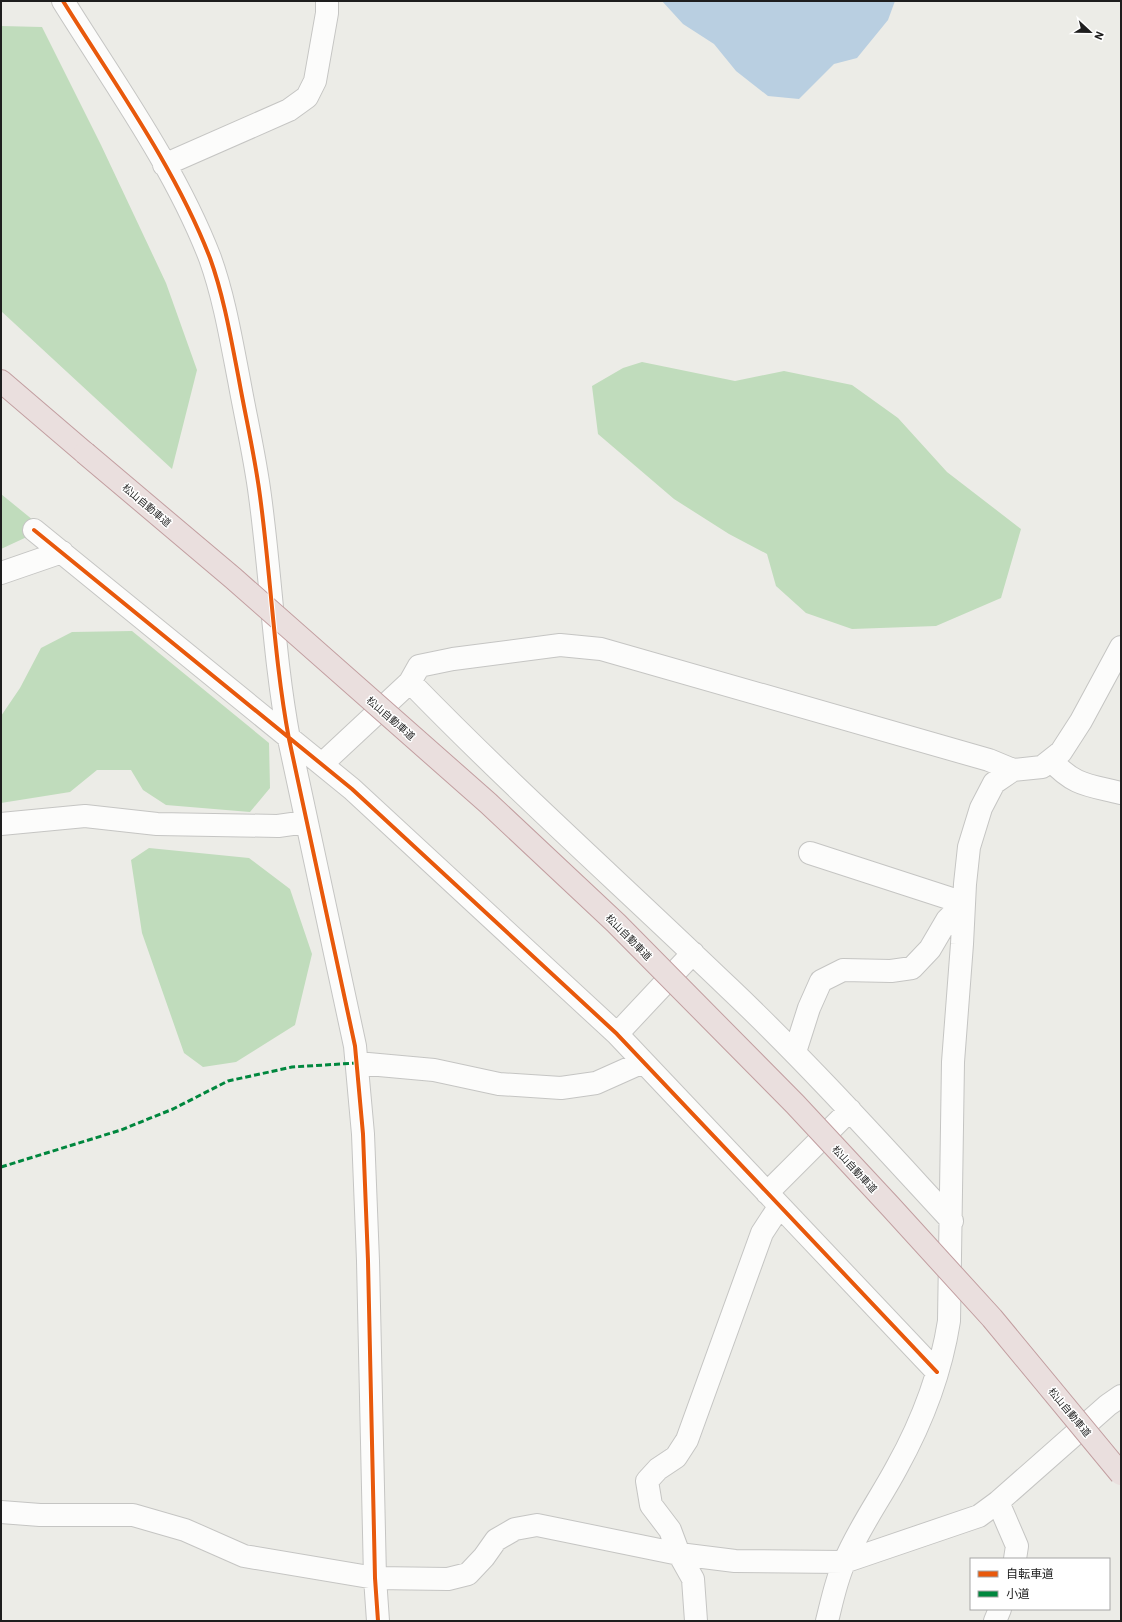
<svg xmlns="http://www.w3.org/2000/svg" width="1122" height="1622" font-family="'IBM Plex Sans','Noto Sans JP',sans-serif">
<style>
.forest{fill:#c0dcbc}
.water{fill:#b9cfe1}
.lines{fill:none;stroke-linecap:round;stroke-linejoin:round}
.minor-casing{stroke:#c5c5c3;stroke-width:24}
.highway-casing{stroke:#c29ea0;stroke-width:24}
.minor{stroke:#fcfcfb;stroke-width:22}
.highway{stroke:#eadfde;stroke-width:22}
.highway-bridge-casing{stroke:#c29ea0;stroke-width:24;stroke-linecap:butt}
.highway-bridge{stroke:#eadfde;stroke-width:22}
.quiet{stroke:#00873e;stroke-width:3;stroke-dasharray:6 3;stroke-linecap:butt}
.cycleway-casing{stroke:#fff;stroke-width:6}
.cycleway{stroke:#e8590c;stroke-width:4}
.labels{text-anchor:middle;stroke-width:3;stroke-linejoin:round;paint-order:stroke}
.street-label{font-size:10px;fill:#1e1e1e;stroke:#fff}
</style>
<rect width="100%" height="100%" fill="#ecece7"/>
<path class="forest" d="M1,26L42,27L101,145L166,283L197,370L172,469L1,311Z
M642,362L735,381L784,371L852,385L898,418L947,472L1021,529L1001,598L936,626L852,629L806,613L776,586L767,554L729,534L674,499L598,434L592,386L623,368Z
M1,494L44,529L1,549Z
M132,631L269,743L270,788L250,812L166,805L143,790L131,770H97L70,792L1,803V716L20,688L41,648L72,632Z
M149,848L249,858L290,889L312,954L295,1025L236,1062L203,1067L184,1053L142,933L131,860Z"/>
<path class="water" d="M662,1H895L888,20L857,58L834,64L799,99L768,96L736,71L714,44L683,24Z"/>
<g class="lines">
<defs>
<path id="minor" d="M63,1C114,83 175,167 210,258C224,297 231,339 239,380C246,419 255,457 260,496C271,577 274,659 289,739L355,1046L363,1134L368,1261L375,1578L378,1621
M164,165L289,110L307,97L315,81L327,13V1
M34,530L352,789L617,1034L937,1372
M1,573L62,552
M410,682C513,788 623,886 729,988C807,1062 879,1142 952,1221
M1051,760C1074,786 1089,785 1121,793
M322,764L410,682L419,666L453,659L560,645L601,649L989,760L1013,770
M1,824L85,816L157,824L278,826L306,822
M617,1034L693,953
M795,1052L809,1008L821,981L843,970L891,971L912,968L930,949L947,920L964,903L810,853
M357,1063L434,1070L499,1084L561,1088L596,1083L643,1062
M767,1193L850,1110
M998,1502L1017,1546L1015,1559
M1,1512L40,1515H133L185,1530L244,1556L375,1578L448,1579L468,1574L484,1557L496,1540L515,1529L537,1525L679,1554L735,1561L844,1562L979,1516L998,1502L1108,1405L1121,1396
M696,1621L693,1579L679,1554L670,1530L651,1505L647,1481L658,1469L676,1457L687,1440L762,1233L779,1207
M827,1621C832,1601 836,1581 844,1563C858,1529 880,1499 897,1467C922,1422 941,1372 949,1321L953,1062L962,944L965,884L969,847L981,808L994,783L1013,770L1042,767L1061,752L1081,721L1121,647
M995,1621L1000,1609"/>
<path id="highway" d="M1,381L85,453"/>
</defs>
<use href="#minor" class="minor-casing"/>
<use href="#highway" class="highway-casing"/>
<use href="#minor" class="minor"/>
<use href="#highway" class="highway"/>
<defs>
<path id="highway-bridge" d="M85,453L233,578L488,803L616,923L795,1104L890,1206L992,1318L1121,1474"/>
</defs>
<use href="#highway-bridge" class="highway-bridge-casing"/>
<use href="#highway-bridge" class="highway-bridge"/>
<path class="quiet" d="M1,1167L121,1130L173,1109L228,1081L292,1067L357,1063"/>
<defs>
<path id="cycleway" d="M63,1C114,83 175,167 210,258C224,297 231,339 239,380C246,419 255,457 260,496C271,577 274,659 289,739L355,1046L363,1134L368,1261L375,1578L378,1621
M34,530L352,789L617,1034L937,1372"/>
</defs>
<use href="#cycleway" class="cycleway-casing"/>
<use href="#cycleway" class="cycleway"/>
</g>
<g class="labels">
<g class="street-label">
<text transform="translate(147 505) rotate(40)" y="4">松山自動車道</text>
<text transform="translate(391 718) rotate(41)" y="4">松山自動車道</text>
<text transform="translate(629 937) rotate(45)" y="4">松山自動車道</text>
<text transform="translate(855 1169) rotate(47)" y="4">松山自動車道</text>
<text transform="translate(1070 1412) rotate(50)" y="4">松山自動車道</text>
</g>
</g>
<rect width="1122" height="1622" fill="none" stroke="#1e1e1e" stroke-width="4"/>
<rect x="970" y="1558" width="140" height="52" fill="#ffffff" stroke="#a5a5a5"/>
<rect x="978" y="1571" width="20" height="6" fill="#e8590c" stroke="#a5a5a5"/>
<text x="1006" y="1578" font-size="12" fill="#1e1e1e">自転車道</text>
<rect x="978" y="1591" width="20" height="6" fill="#00873e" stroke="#a5a5a5"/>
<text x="1006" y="1598" font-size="12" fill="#1e1e1e">小道</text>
<g transform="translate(1090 32) rotate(112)" stroke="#ffffff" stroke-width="3" paint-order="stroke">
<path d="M0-3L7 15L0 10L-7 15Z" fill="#1e1e1e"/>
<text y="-6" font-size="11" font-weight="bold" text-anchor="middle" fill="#1e1e1e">N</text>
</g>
</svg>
